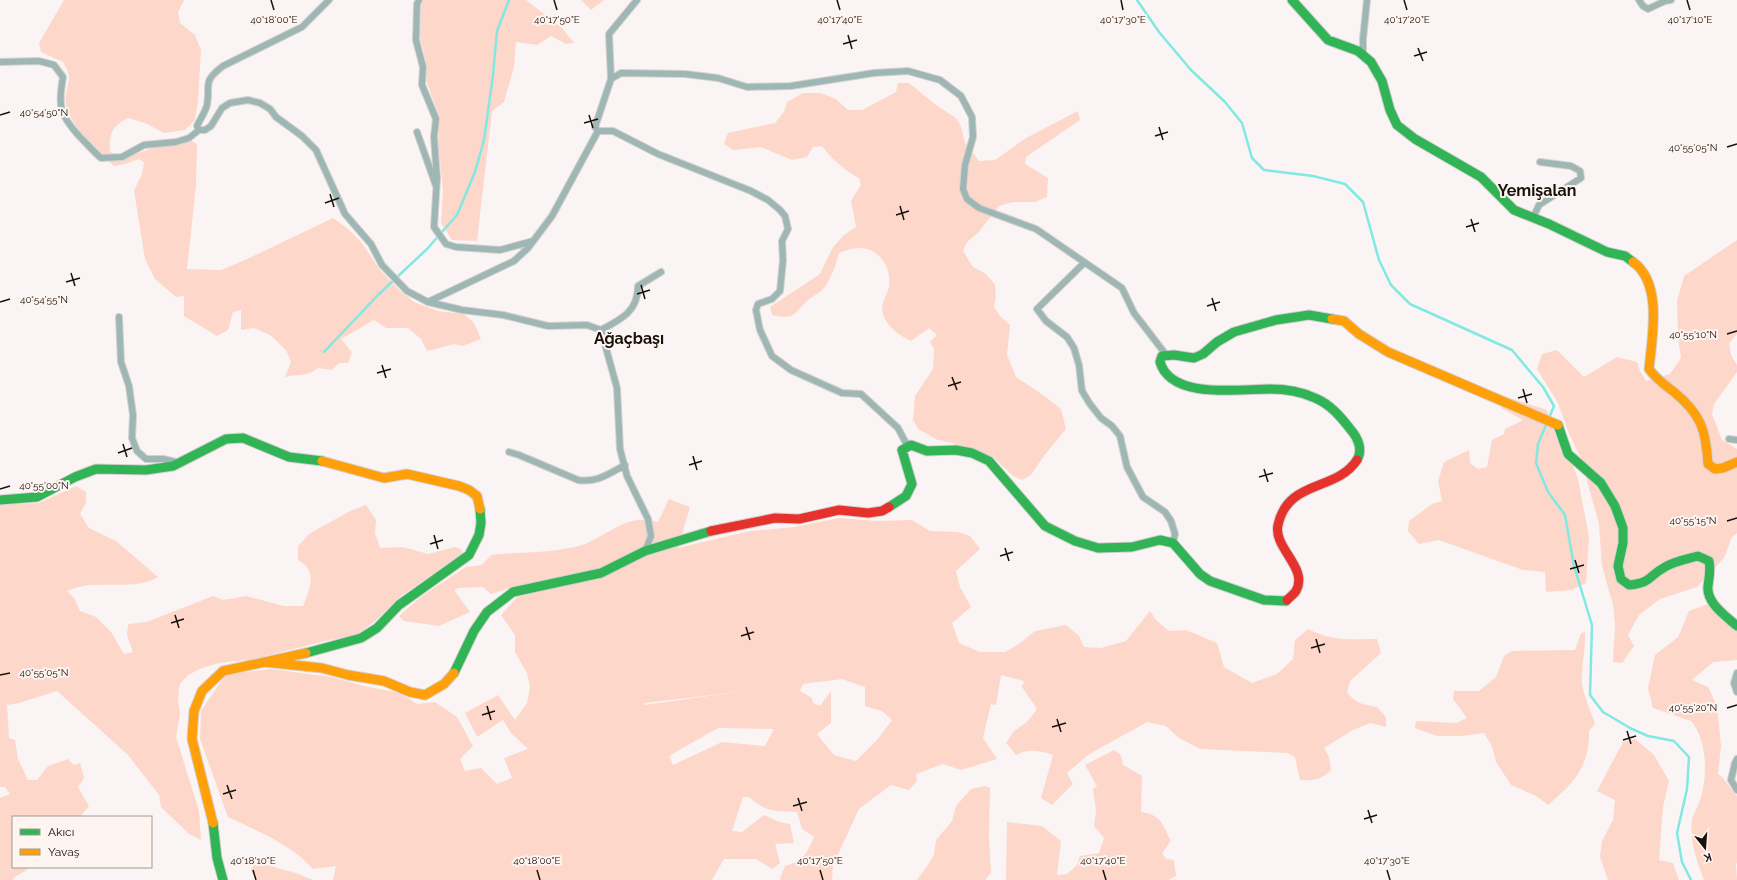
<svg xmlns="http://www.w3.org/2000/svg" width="1737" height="880" font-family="Raleway,sans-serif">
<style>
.green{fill:#fdd7c9;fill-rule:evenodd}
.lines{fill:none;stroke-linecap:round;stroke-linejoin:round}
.stream{stroke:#81e8e2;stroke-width:2.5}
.street-casing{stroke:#d5d1d0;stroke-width:8}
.fast-casing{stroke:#d5d1d0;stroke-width:11}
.slow-casing{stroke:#d5d1d0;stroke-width:11}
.jam-casing{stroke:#d5d1d0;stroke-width:11}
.street{stroke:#9eb6b4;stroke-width:6}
.fast{stroke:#30b455;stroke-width:9}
.slow{stroke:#ff9f0a;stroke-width:9}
.jam{stroke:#e5322d;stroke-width:9}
.ticks{fill:none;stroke:#19110e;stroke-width:1.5}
.labels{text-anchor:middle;stroke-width:4;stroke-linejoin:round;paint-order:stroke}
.quarter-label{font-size:16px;font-weight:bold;fill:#19110e;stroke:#fef4f0}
.ticks-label{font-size:10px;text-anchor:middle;fill:#19110e;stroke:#fef4f0;stroke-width:4;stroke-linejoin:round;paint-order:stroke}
</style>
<rect width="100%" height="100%" fill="#faf5f4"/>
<path class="green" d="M64,0H184L178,12L180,23L195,35L201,50L198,101L195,120L185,130L164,133L145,123L128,118C112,126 109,134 110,151L119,160L158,146L192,141L197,144L196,185L187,269L221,270L245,260L333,218L347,228L361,242L381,271L398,289L414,302L438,311L464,314L474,323L481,339L463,346L454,344L427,351L421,339L408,328H386L374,320L341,339L352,352L348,363H339L332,370L318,368C308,377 297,374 285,377L291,362L286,350L270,335L254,328L241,330V310L233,312L228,330L217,336L184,316V296L176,297L155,279L145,259L134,191L142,174L144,162L139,159L125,164L114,166C98,151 71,127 66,105C64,95 69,86 69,77C69,72 65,66 63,62L41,52L39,43Z
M423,0H526L562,28L574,43L566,44L551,36L537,45L516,42L514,67L504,102L492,111L477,241L452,240L441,223L443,191L438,140L440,119L427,83L426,61L420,37L421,7Z
M581,0H604L591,10Z
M898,83H909L936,105L956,118L961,126L965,143L979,161L995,160L1026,138L1078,111L1080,120L1026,157L1025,164L1048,178L1047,197L1035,202H1013L999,206L978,233L967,242L963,251L973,267L986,274L995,285L996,298L994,306L999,315L1010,325L1007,355L1016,377L1043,395L1061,409L1066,429L1043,457L1031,475L1022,480L1013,476L993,457L953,443L938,440L918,429L913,420L915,396L933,369L934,349L930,342L937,335L929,328L911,341C902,337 889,328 885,319C878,305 886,299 889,287C891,273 886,260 874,252C863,245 851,248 839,253C835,267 831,281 821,291C817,295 812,296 808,300C793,314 796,320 772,315L770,307L820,274L833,247L844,235L856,227L851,201L861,185L859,178C847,172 830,158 822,146L813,147L807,157L792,160L761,147L733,150L724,144L728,133L775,123L784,112L787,102L803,93H821L836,99L848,110H862L896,92Z
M1737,240V334L1729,343L1731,355L1737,365V372L1714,404L1712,414L1722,440L1737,449V533L1732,537L1724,558L1697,587L1660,599L1639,615L1628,635L1634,646L1622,663L1613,662L1615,625L1613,605L1602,566L1599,524L1580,456L1569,434L1558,403L1537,369L1542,354L1557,350L1584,377L1617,357L1637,362L1640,371L1646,381L1670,374L1681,358L1678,339L1677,301L1684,276Z
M1510,398L1547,410L1563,457L1573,466L1578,479L1589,537L1586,583L1571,590L1546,592L1545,572L1523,570L1439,540L1419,544L1408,531L1409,521L1432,504L1442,501L1438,481L1444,462L1469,450L1470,463L1478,469L1487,467L1492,440L1504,434L1505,429L1523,420L1501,408Z
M76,486L86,492V502L80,514L89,528L116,541L158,577C131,593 95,577 67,591L74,598L80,611L96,617L111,632L124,654L133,652L127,635L128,624L147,622L213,596L223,600L246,596L284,606H303C310,589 318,571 298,560V546L309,534L350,511L366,505L376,520L375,533L380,548L403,547L428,554L455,547L461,549L463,553L401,596L374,622L354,636L329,640L254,659L219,663L202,668L188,675L180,684L179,688L178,701L180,714L176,737L199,811L201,840L189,834L161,807L159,795L128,755L57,691L19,703L7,705L9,738L15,740L18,759L28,780H37L48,766L68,759L74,765L80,763L84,778L78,787L89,806L80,817H13V867H29C24,875 16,873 13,880H0V798L10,794L5,787H0V505L39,503Z
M669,499L690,507L678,548L750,531L795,527L839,518L877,521L912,520L930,531L958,532L970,536L980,549L956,571L960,587L971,607L952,623L959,643L980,652H1005L1019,644L1035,631L1066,625L1079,636L1084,647L1101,648L1126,641L1150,611L1156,620L1169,631L1186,630L1217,643L1224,667L1252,683L1277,674L1293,659L1295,640L1308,629C1334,642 1350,639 1377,639L1381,653L1350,681L1347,692C1355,703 1364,705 1377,707L1386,717V727L1370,723L1353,730L1324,748L1329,757L1331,770C1321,780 1314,781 1300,780L1295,757L1288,753L1200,749L1179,738L1166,726L1147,722L1088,755L1067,773L1073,784L1052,805L1041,798L1053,755C1040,751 1029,748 1016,755L1006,743L1013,732L1027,722L1037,709L1022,687L1024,681L1001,675L996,705L991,704L983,738L997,759L961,770L943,764L916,774L917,781L909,790L891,785L859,809L833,865L832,880H781L780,878L785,866C804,860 806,855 814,837L802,829L797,812C776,811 765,812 749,797H743L732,831L742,832L764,815L779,822L790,824L794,843L775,844L780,863L772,869L756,859H724L712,880H333L336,866L313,869C291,844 257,831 228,817L200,739L201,711L226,674L271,669L332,677L364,686L400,693L417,704L435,702L457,717L473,746L460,759L465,771L481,768L497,784L512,778L504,758L528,749L511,733L503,720L477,737L465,713L498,695L515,720L527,703L530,687L527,673L515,652V635L501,615L518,596L515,586L491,594L483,587L459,588L454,590L470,612L439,626L404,621L399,616L422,596L466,567L482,565L491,555C518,552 556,553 582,545C599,540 621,520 640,520C646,519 652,521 658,522ZM842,679L865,687V706L882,711L892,720L877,740L856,761L834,755L817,734L831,723V691L820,706L813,703L812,698L800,691L803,684ZM737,692L644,705V704L645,703ZM718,728L774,729L765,746L722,742L673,765L669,756Z
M1708,604L1737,630V660L1713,662L1692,680L1708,687L1716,704L1718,716L1721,746L1718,774C1726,780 1730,788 1737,796V863L1736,864L1737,880H1704C1697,861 1689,841 1692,820C1693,814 1697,809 1699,803C1708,779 1708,741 1691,721L1653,708L1648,688L1655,655L1678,637L1689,611Z
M1585,632C1586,649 1581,665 1582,682C1583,695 1591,711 1595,724L1589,731C1589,767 1575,782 1548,805L1536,796L1511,785L1496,762L1492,746L1484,733L1462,736H1437L1415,728L1416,721L1456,723L1467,718L1453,699L1454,691H1479L1496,677L1504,656L1512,651L1575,650L1581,633Z
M1635,739L1654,755L1669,781L1663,807L1659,860L1673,863L1679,880H1608L1600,857L1602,841L1613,820L1615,800L1597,791L1623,742Z
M1114,750L1121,755L1123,765L1142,776L1141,812C1162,815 1162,824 1171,841L1162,853L1166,859L1174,860L1176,876L1168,880H1006L1007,822L1042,826L1061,841L1057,875L1067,874L1077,865L1080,856L1099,853L1104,838L1094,826L1096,811L1093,789L1097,786L1085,765Z
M985,786L990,788L989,837L991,873L985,880H917L928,865L934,855L936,840L952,821L956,806L971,789Z
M256,862L296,873L313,880H256L251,870Z"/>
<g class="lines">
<path class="stream" d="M1137,0L1159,32L1191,70L1225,102L1242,123L1252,158L1264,170L1313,176L1345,184L1363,202L1379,260L1391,285L1410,304L1512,350L1543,387L1554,406L1538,444L1536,463L1548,492L1565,515L1574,566L1592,625L1590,695L1603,712L1630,728L1648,736L1674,741L1689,757L1687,789L1677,833L1682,862L1691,880
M324,352L379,294L427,249L457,215L475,172L484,140L493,75L497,31L509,0"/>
<defs>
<path id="street" d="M329,0L302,27L223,66C201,83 211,84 207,105C205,113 200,119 197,126L199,130H205L211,126L222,108L230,103L248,100L260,103L270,109L276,117L302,136L316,150L345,214L371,244L382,265L407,291L428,302L462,310L503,315L548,326L587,325L601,330C622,319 638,311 638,286L661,272
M419,0L417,4L416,40L423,67L422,85L436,119L434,137L437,178L434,227L446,244L456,247L500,250L533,241
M1639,0L1643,6L1648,9L1665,1L1671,0
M1363,56V39L1367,0
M0,62L39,61L54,65L63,77C58,106 59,114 79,136C87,144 93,151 101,158L122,157L144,145L176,142L189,138L199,130
M611,79L609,34L637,0
M417,132L436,186
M1533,218L1539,205L1581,178L1580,171L1571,166L1540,162
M1084,263L1037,309L1046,321L1067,337L1074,348L1079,365L1082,391L1090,404L1101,418L1112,426L1120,436L1127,467L1143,497L1165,512L1171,521L1175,534L1173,543
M428,302L514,261L528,248L552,216L598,131
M119,317L121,362L129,386L133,415L132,438L137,451L146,459H163L180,463
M601,330L617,388L620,449L627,476L648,519L651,536L645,551
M1729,439L1737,440
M908,447L898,428L861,394L842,393L791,370L772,356L760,330L756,310L758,304L772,299L780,291L783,260L782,241L788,229L785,216L780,210L768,200L751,191L658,154L613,131H598L595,127L611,79L621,73L685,74L718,78L747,87L791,86L874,73L908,71L940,80L961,96L972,117L973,137L965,165L963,189L967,199L979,208L1036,229L1122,288L1134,313L1167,356
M509,452L519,455L578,480C597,483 608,474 625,465
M1737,673L1734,683L1737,692
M1737,759L1735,763L1731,780L1737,790"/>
<path id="fast" d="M1292,0L1328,40L1358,51L1371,62L1382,81L1390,110L1397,125L1415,139L1481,177L1514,210L1549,224L1607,252L1625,256L1633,262
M1332,319L1309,315L1276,320L1234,332L1217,342L1203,354L1194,358L1174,355L1162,356L1160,362C1171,400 1240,389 1270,389C1285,389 1302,392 1315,398C1330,404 1341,417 1351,430C1358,438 1363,450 1357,460
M1558,425L1568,454L1601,483L1615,506L1623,528V543L1618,566L1621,579L1629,585C1652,583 1648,576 1665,567C1675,561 1687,559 1698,556L1709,561C1711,570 1709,577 1708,586C1706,603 1726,616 1737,626
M0,500L37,497L75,477L96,469L146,470L173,466L226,439L243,438L289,457L322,461
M889,507L906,496L912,484L902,450L911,445L927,451L956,450L972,453L989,461L1045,526L1075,541L1098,548L1132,547L1160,540L1173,543L1200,574L1210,581L1264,600L1286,601L1287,600
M306,653L361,638L377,628L399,605L469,555L479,535L481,523L480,509
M454,673L474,631L487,612L513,592L601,573L645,551L711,531
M213,823L217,858L223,880"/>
<path id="slow" d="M1633,262C1663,283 1652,338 1649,369C1656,379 1665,385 1674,392C1701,414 1706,430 1708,464L1715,469L1723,468L1737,462
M1332,319L1344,321L1359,334L1388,352L1558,425
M322,461L384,478L407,474L459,486L469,490L477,496L480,509
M264,662L322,668L348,675L384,681L410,692L425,695L444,684L454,673
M213,823L192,739L194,711L202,691L223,671L306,653"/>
<path id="jam" d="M711,531L775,518L799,519L839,510L868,513L882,511L889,507
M1287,600C1290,597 1294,594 1296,591C1309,568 1273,548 1278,525C1288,479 1336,492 1357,460"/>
</defs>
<use href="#street" class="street-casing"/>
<use href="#fast" class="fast-casing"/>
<use href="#slow" class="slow-casing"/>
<use href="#jam" class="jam-casing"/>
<use href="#street" class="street"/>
<use href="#fast" class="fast"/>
<use href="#slow" class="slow"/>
<use href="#jam" class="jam"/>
</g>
<path class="ticks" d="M271,0L274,10M554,0L557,10M837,0L840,10M1121,0L1123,10M1404,0L1407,10M1687,0L1690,10M848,35L852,49M843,44L857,40M1418,48L1423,61M1414,56L1427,52M0,115L10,112M589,115L593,128M584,123L598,119M1159,127L1163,140M1155,136L1168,132M1727,147L1737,144M330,194L334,207M325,203L339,198M900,206L904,220M896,215L909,211M1471,219L1475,232M1466,227L1479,223M71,273L75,286M66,282L80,278M641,285L645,299M637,294L650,290M1212,298L1216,311M0,302L10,299M1207,306L1220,302M1727,334L1737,331M382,365L386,378M377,373L391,369M952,377L957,390M948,386L961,382M1523,389L1527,403M1518,398L1532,394M123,444L127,457M118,453L132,448M693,456L697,470M689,465L702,461M1264,469L1268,482M1259,477L1273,473M0,489L10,486M1727,521L1737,518M434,535L438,549M430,544L443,540M1005,548L1009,561M1000,556L1013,552M1575,560L1579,573M1570,569L1584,565M175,615L179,628M171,623L184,619M746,627L750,640M741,636L754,632M1316,639L1320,653M1311,648L1325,644M0,675L10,673M487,706L491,720M1727,708L1737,705M482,715L495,711M1057,719L1061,732M1052,727L1066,723M1627,731L1631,744M1623,740L1636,736M227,785L232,799M223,794L236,790M798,798L802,811M793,806L807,802M1368,810L1372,823M1364,819L1377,815M253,870L256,880M537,870L540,880M820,870L823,880M1103,870L1106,880M1387,870L1390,880"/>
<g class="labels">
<g class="quarter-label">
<text x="1537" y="196">Yemişalan</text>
<text x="629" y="344">Ağaçbaşı</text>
</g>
</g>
<g class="ticks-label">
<text x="274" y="23">40°18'00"E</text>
<text x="557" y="23">40°17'50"E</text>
<text x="840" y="23">40°17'40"E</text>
<text x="1123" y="23">40°17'30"E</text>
<text x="1407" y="23">40°17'20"E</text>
<text x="1690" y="23">40°17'10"E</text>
<text x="44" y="116">40°54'50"N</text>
<text x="1693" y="151">40°55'05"N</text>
<text x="44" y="303">40°54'55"N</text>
<text x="1693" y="338">40°55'10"N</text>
<text x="44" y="489">40°55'00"N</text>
<text x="1693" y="524">40°55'15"N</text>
<text x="44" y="676">40°55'05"N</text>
<text x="1693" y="711">40°55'20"N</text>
<text x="253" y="864">40°18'10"E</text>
<text x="537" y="864">40°18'00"E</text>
<text x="820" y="864">40°17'50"E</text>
<text x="1103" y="864">40°17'40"E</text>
<text x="1387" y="864">40°17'30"E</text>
</g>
<rect x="12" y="816" width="140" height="52" fill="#fef4f0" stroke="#a29996"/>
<rect x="20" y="829" width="20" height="6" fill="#30b455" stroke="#a29996"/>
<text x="48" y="836" font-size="12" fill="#19110e">Akıcı</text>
<rect x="20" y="849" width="20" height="6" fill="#ff9f0a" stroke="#a29996"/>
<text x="48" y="856" font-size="12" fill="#19110e">Yavaş</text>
<g transform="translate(1705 848) rotate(163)" stroke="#fef4f0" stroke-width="3" paint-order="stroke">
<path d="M0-3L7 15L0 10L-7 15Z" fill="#19110e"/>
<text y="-6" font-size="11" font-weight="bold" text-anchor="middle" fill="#19110e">K</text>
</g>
</svg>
